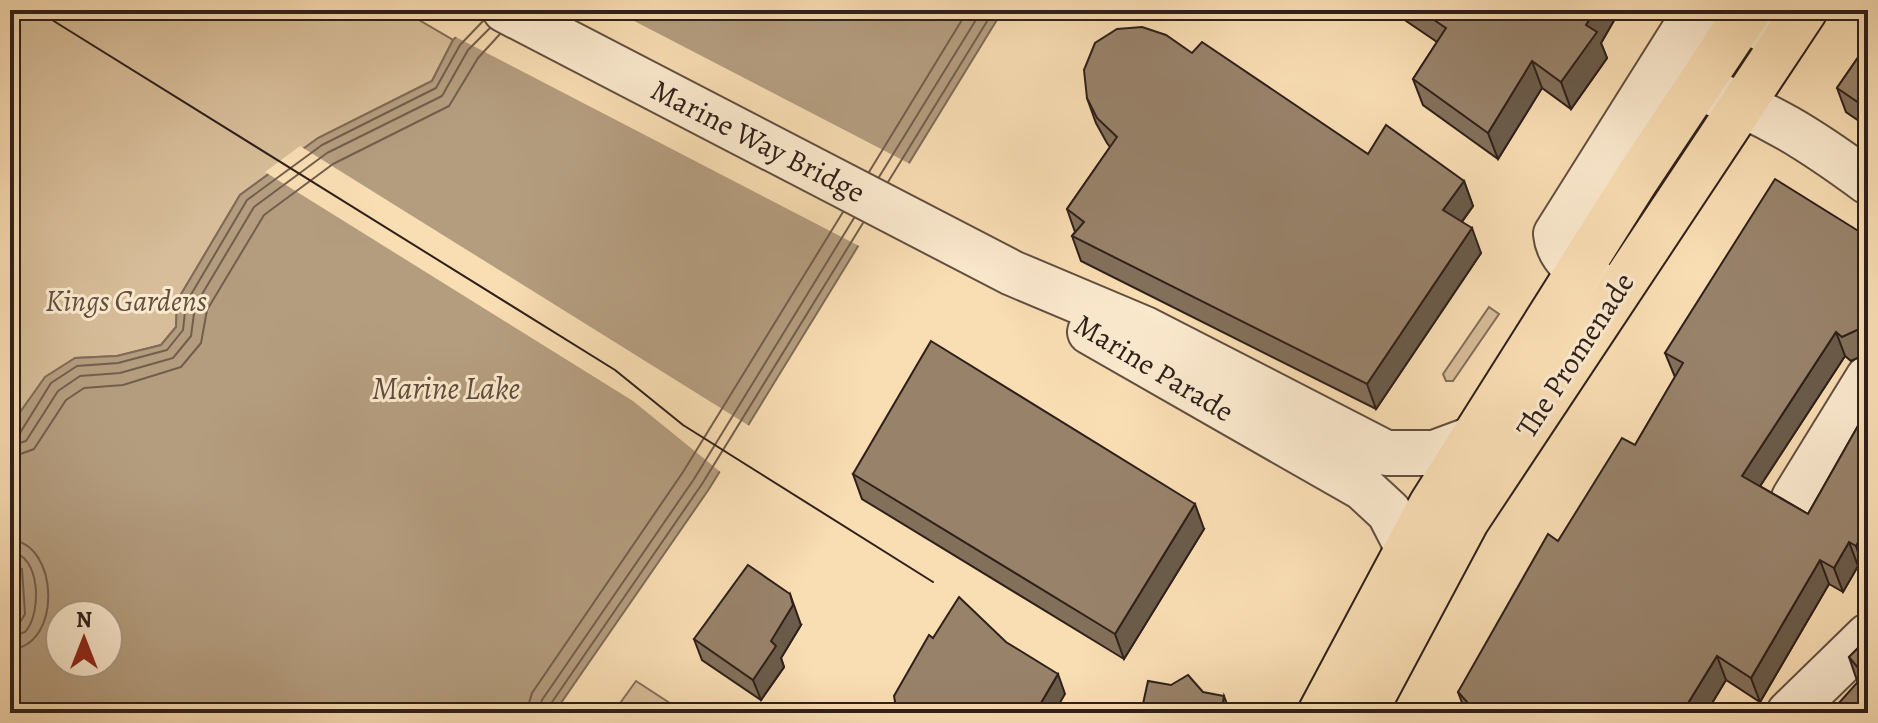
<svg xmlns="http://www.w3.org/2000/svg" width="1878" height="723" font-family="Alegreya,serif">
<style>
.green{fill:#d7bd99;stroke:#836e5a;stroke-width:2}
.water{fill:#b49d7f;stroke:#7f6b57;stroke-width:2;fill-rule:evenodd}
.pier{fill:#f9ddb3}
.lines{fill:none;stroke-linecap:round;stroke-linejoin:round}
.shore{stroke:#725e4c;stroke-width:2}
.minor-casing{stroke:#624f40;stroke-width:48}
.major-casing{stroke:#2f201a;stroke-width:48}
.minor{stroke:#fbe9ce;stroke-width:44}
.major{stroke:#f9ddb3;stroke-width:44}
.tram{stroke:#2f201a;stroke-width:2}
.wall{fill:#83705b;stroke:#2f201a;stroke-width:2}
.shaded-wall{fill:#6a5b4a;stroke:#2f201a;stroke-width:2}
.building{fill:#98826a;stroke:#2f201a;stroke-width:2}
.labels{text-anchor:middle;stroke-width:6;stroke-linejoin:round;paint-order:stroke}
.street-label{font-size:30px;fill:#2f201a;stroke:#fbe9ce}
.park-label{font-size:30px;font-style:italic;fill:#614f40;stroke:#fbe9ce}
.water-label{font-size:32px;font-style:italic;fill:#5e4c3d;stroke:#fbe9ce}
</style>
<rect width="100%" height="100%" fill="#f9ddb3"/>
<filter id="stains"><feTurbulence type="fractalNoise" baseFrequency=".0025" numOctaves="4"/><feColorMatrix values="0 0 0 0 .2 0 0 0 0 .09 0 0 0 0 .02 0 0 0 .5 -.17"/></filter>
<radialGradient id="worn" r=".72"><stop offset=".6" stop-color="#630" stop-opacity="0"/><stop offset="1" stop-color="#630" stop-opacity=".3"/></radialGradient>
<path class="green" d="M10,10H402L453,40L432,81L318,138L240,195L177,301L176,327L161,345L117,356L75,358L11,435L10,447Z
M1489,307L1499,314L1453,381H1446L1443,374Z
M10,471L17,614L10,622Z
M636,681L685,713H613Z"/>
<path class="water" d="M482,10H1003L709,489L554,713H10V622L17,614L11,435L18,415L45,377L75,358L117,356L161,345L176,327L177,301L240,195L318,138L432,81L453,40ZM60,615H108V663H60Z"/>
<path class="pier" d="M476,10H613L912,165L861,247L452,35Z
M300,146L751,427L723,474L633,401L265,172Z"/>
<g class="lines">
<path class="shore" d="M869,172L968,10
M879,177L982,10
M888,182L994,10
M10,436L20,433L51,383L77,366L118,363L167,350L183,330L186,303L247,200L322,145L436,88L460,45L484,20
M10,446L26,441L58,391L80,376L120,373L173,358L191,336L195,306L254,207L327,153L442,96L468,50L490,28
M10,458L34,449L66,400L84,388L123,385L181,367L201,343L207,310L264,215L333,164L449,106L478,58L500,34
M10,540C59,542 63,647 10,649
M10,552C41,554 42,614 25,632L10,637
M10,562L22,569L25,614L19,624L10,627
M526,713L532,693L683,472L843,212
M538,713L542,700L694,479L854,218
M548,713L550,705L702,484L863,223"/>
<defs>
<path id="minor" d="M505,10L1012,273L1145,329L1386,453H1434L1477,437
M1698,88C1766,111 1811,140 1868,182
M1614,294C1591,279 1559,264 1556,234L1683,32C1731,8 1739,17 1785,40
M1090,332L1363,488L1389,512L1407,547L1439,536
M1794,498L1868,378
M1789,713L1868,636"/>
<path id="major" d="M1320,713L1431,505L1636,180L1749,10
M1364,713L1467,520L1805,10"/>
</defs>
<use href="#minor" class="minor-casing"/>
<use href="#major" class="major-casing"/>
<use href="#minor" class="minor"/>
<use href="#major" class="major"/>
<path class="tram" d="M36,10L615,370L683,425L933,582"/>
</g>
<path class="wall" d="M1390,10H1620L1601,43L1607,58L1571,109L1542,88L1498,159L1423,105L1413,79L1437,42Z
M1868,43V127L1846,112L1837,88Z
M1192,53L1368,154L1464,181L1473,206L1462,222L1481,253L1376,409L1081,261L1072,236L1075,232L1067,209L1110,147L1107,143L1096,123L1087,98Z
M1868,237V353L1851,361L1845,356L1760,486L1808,514L1859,424L1864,571L1858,566L1843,592L1829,584L1760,702L1726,680L1706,713H1466L1458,692L1558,541L1635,445L1675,377L1665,353Z
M853,474L1204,529L1124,659L862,499Z
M801,625L781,658L784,667L761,700L702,660L694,639Z
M1868,638V713L1849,657Z"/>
<path class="shaded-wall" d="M1595,10H1620L1601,43L1607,58L1571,109L1561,82L1586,25Z
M1532,61L1542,88L1498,159L1488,133Z
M1464,181L1473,206L1452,235L1443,210Z
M1472,228L1481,253L1376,409L1367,384Z
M1836,332L1845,356L1751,500L1742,476Z
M1195,504L1204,529L1124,659L1115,634Z
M1868,524V564L1864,571L1856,546Z
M1849,542L1858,566L1843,592L1834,568Z
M1820,560L1829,584L1760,702L1751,678Z
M790,594L801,625L781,658L784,667L761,700L753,680Z
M1717,656L1726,680L1706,713H1682Z
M1058,674L1065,694L1054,713H1035Z
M1224,696L1227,704L1225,713H1221Z"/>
<path class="building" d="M1419,10H1595L1586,25L1597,32L1561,82L1532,61L1488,133L1413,79L1446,28Z
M1142,27L1166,35L1192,53L1202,42L1368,154L1386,125L1464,181L1443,210L1472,228L1367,384L1072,236L1084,222L1067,209L1117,137L1097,118L1087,98L1084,70L1095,43L1117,29Z
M1868,43V109L1837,88Z
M1775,179L1868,237V332L1859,329L1842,337L1836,332L1742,476L1808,514L1859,424L1868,429V524L1856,546L1849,542L1834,568L1820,560L1751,678L1717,656L1682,713H1477L1458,692L1548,534L1558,541L1622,438L1635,445L1683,363L1665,353Z
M931,341L1195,504L1115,634L853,474Z
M748,565L790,594L793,605L771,641L776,646L753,680L694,639Z
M959,597L1006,642L1058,674L1035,713H897L894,696L929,635L933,638Z
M1868,638V713H1830L1864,675L1849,657Z
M1188,675L1203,692L1224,696L1221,713H1131L1143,704L1148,681L1171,685Z"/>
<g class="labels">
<g class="street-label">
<text transform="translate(758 141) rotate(27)" y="10">Marine Way Bridge</text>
<text transform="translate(1575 355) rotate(-57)" y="10">The Promenade</text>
<text transform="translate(1154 368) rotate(31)" y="10">Marine Parade</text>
</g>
<g class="park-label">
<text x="126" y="311">Kings Gardens</text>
</g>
<g class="water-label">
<text x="446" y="399">Marine Lake</text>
</g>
</g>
<rect width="1878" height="723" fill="none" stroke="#f9ddb3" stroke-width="40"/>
<rect x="12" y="12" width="1854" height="699" fill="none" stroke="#2f201a" stroke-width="4"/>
<rect x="20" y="20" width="1838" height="683" fill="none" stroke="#2f201a" stroke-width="2"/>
<g transform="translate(84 639)"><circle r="38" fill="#fbe9ce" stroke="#a99986" stroke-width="2"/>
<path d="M0-6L14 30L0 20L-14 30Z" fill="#8f2418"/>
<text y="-12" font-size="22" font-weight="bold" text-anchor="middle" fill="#2f201a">N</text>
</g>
<rect width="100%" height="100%" filter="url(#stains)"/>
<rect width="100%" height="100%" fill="url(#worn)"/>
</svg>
